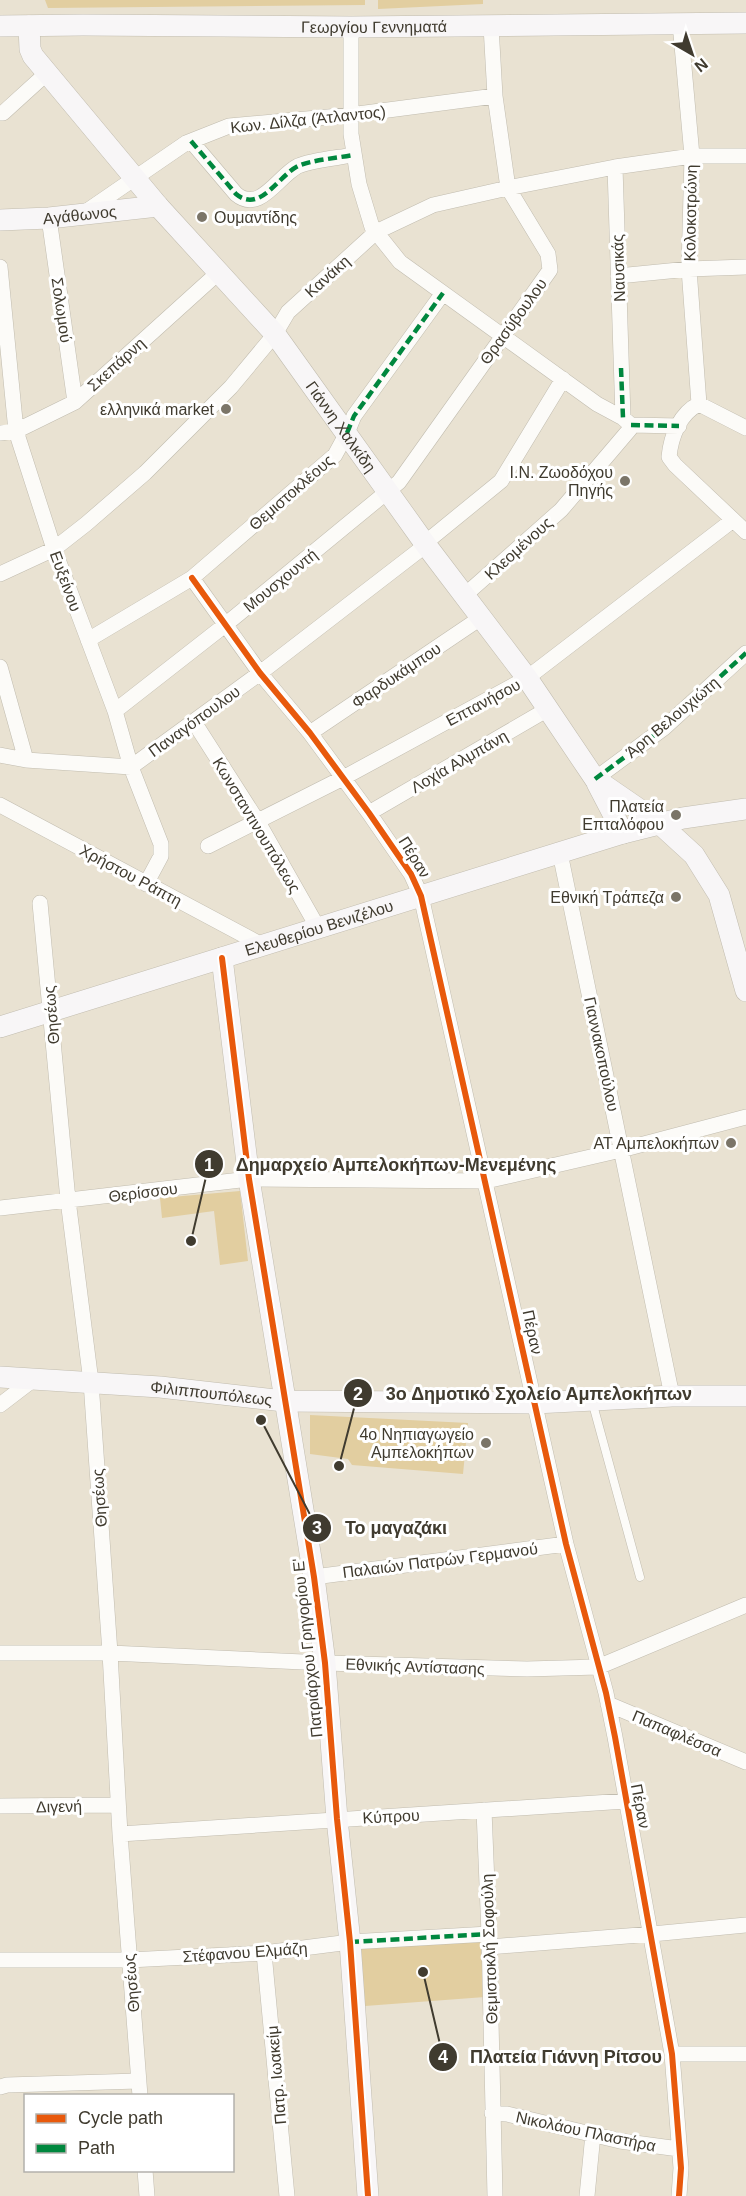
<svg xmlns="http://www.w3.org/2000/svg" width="746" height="2196" font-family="Arial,sans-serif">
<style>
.green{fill:#e2cea0}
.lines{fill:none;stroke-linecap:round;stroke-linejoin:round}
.lane-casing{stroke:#c1bcaf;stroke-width:9}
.street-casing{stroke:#c1bcaf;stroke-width:16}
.secondary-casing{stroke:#c1bcaf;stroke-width:22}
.lane{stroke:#fcfbf8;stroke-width:8}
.street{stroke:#fcfbf8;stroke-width:15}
.secondary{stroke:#f8f6f7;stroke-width:21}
.quiet{stroke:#00873e;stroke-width:4.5;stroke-dasharray:9 4.5;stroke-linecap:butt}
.cycleway-casing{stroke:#fff;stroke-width:10}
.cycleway{stroke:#e8590c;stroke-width:6}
.poi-dot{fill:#7b7568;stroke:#fff;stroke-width:2}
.labels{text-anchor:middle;stroke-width:6;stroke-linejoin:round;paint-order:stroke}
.street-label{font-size:16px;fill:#403b2f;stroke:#fff}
.poi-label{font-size:16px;fill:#403b2f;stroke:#fff;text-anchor:end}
.leader{fill:none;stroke:#403b2f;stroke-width:2}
.callout-dot{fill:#403b2f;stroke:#fff;stroke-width:2}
.mark-label{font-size:18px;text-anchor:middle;font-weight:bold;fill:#fff}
.callout-label{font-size:18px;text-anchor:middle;font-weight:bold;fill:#403b2f;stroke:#fff;stroke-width:6;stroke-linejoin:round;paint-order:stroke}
</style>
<rect width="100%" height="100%" fill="#e9e2d2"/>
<path class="green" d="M45,0H365V5L48,8Z
M378,0H483V4L378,9Z
M240,1191L248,1261L220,1265L214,1211L162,1218L160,1198Z
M310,1415L468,1423L463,1474L352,1465L348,1459L310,1454Z
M480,1937L485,1997L365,2006L360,1947Z"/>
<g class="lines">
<defs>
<path id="lane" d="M592,1401L640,1577"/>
<path id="street" d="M680,23L692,156L689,269L699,404
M351,27V134L359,184L372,227L400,262L597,404L623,418L631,425L630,429L561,510L465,595
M0,113H3L47,73
M191,141L236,194C260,214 278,176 298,166C312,160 337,158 353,155
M615,167L623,418
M84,213L186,143L229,126L350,115L495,96
M49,218L75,402
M0,267L16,431L54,549L115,711L131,767L161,844V856L146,884
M618,276L689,269L746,267
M699,404C680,413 671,436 669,457L675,465L746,532
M699,404L746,428
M631,425L679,426
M0,433L16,431L75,402L219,272
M425,543L501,481L563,379
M0,574L54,549L86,524L145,473L231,387L275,334L288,312L376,232L433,205L508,188L615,167L692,156H746
M192,578L260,673L310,733L369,813L411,874L421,896L566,1544L606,1693L615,1737L672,2054L681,2168L679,2196
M88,640L192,578L335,455L347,433L354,416L443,293
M0,667L26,760
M115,711L225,625L399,482L550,270L548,254L508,188L495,96L491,26
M194,722L258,822L318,928
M310,733L482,617
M0,755L26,760L131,767L260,673L426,545
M595,779L664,728L746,653
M0,805L262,945
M369,813L548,709
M208,846L343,778L527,678L733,520
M560,853L672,1396
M40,903L68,1200L91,1382L110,1653L120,1834L140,2096
M0,1208L249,1179L486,1181L621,1150L746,1117
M0,1405L34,1379
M314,1577L566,1544
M0,1653H110L325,1663L527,1669L598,1667L746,1605
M608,1704L746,1762
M0,1806L118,1805
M484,1810L489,1934L495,2196
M120,1834L626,1801
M489,1947L652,1934L746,1925
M264,1953L287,2196
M0,1960H129L264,1953L350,1942L489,1934
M672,2054H746
M0,2087L7,2085L138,2081
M492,2113L507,2114L620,2141L679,2149
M145,2170L147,2196
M587,2196L593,2134"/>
<g id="secondary">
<path id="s1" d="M0,26L83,25L351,27L746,23"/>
<path id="s2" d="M29,26L30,49L33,56L158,206L275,334L426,545L527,678L595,779L659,823L694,855L719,895L746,991"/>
<path id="s3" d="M0,220L49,218L158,206"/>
<path d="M597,783L623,833"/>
<path d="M222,958L249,1179L314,1577L325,1663L337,1819L350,1942L368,2196"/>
<path id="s4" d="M0,1027L623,833L683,818L746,809"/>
<path id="s5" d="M0,1377L160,1387L284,1401L535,1403L672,1396H746"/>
</g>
</defs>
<use href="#lane" class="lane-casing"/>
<use href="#street" class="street-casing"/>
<use href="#secondary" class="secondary-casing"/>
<use href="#lane" class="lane"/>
<use href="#street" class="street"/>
<use href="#secondary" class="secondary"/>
<path class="quiet" d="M191,141L236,194C260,214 278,176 298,166C312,160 337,158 353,155
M621,368L623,418
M631,425L679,426
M347,433L354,416L443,293
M595,779L664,728L746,653
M350,1942L489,1934"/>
<defs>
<path id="cycleway" d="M192,578L260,673L310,733L369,813L411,874L421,896L566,1544L606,1693L615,1737L672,2054L681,2168L679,2196
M222,958L249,1179L314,1577L325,1663L337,1819L350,1942L368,2196"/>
</defs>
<use href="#cycleway" class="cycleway-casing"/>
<use href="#cycleway" class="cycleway"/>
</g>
<g class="poi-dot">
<circle cx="202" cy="217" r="6"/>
<circle cx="226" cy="409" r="6"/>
<circle cx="625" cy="481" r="6"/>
<circle cx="676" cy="815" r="6"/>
<circle cx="676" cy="897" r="6"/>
<circle cx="731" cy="1143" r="6"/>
<circle cx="486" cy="1443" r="6"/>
</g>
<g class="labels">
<g class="street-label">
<text dy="6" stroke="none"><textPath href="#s1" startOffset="374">Γεωργίου Γεννηματά</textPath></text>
<text transform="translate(308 119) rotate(-6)" y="6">Κων. Δίλζα (Άτλαντος)</text>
<text transform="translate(690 213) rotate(-89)" y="6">Κολοκοτρώνη</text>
<text dy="6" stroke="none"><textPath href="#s3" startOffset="80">Αγάθωνος</textPath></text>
<text transform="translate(618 268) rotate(-92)" y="6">Ναυσικάς</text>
<text transform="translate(327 276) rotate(-42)" y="6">Κανάκη</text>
<text transform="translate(62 310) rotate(82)" y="6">Σολωμού</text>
<text transform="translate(513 321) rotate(-54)" y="6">Θρασύβουλου</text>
<text transform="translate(116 364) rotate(-42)" y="6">Σκεπάρνη</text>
<text dy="6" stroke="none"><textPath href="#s2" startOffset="513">Γιάννη Χαλκίδη</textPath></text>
<text transform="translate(291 492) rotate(-41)" y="6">Θεμιστοκλέους</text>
<text transform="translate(518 548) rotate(-42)" y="6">Κλεομένους</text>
<text transform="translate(280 580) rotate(-39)" y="6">Μουσχουντή</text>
<text transform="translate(66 581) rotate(70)" y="6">Ευξείνου</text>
<text transform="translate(396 675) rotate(-34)" y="6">Φαρδυκάμπου</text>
<text transform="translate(483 702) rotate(-28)" y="6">Επτανήσου</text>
<text transform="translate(672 717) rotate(-40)" y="6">Άρη Βελουχιώτη</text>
<text transform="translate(194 721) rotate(-36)" y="6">Παναγόπουλου</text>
<text transform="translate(459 761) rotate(-30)" y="6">Λοχία Αλμπάνη</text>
<text transform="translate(257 825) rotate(59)" y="6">Κωνσταντινουπόλεως</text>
<text transform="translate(415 857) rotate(58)" y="6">Πέραν</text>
<text transform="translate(131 875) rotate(28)" y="6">Χρήστου Ράπτη</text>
<text dy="6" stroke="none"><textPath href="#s4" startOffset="334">Ελευθερίου Βενιζέλου</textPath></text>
<text transform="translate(51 1015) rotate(-95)" y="6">Θησέως</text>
<text transform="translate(602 1054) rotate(78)" y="6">Γιαννακοπούλου</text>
<text transform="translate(143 1192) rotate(-7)" y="6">Θερίσσου</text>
<text transform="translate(533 1332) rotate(78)" y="6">Πέραν</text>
<text dy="6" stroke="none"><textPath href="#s5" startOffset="212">Φιλιππουπόλεως</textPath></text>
<text transform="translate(99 1498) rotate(-94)" y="6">Θησέως</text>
<text transform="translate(440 1560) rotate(-7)" y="6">Παλαιών Πατρών Γερμανού</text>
<text transform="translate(307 1648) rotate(-96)" y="6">Πατριάρχου Γρηγορίου Ε'</text>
<text transform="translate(415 1666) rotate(2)" y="6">Εθνικής Αντίστασης</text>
<text transform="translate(677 1733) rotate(23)" y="6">Παπαφλέσσα</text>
<text transform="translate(59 1806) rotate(-1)" y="6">Διγενή</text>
<text transform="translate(641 1806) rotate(79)" y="6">Πέραν</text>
<text transform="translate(391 1816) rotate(-3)" y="6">Κύπρου</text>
<text transform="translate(489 1949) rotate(-92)" y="6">Θεμιστοκλή Σοφούλη</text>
<text transform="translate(245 1952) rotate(-4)" y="6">Στέφανου Ελμάζη</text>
<text transform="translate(131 1983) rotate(-95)" y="6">Θησέως</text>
<text transform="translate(276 2075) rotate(-95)" y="6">Πατρ. Ιωακείμ</text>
<text transform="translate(586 2131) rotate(12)" y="6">Νικολάου Πλαστήρα</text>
</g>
<g class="poi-label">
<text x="214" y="223" text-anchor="start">Ουμαντίδης</text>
<text x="214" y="415">ελληνικά market</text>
<text x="613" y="478">Ι.Ν. Ζωοδόχου<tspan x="613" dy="18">Πηγής</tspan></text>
<text x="664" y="812">Πλατεία<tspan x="664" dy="18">Επταλόφου</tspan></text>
<text x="664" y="903">Εθνική Τράπεζα</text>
<text x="719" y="1149">ΑΤ Αμπελοκήπων</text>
<text x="474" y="1440">4ο Νηπιαγωγείο<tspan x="474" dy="18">Αμπελοκήπων</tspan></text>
</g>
</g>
<path class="leader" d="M191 1241L209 1164M339 1466L358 1393M261 1420L317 1528M423 1972L443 2057"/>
<g class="callout-dot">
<circle cx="191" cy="1241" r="6"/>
<circle cx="339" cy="1466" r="6"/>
<circle cx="261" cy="1420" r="6"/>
<circle cx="423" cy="1972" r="6"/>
<circle cx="209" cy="1164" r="15"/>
<circle cx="358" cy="1393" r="15"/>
<circle cx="317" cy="1528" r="15"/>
<circle cx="443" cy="2057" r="15"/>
</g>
<g class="mark-label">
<text x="209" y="1171">1</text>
<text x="358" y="1400">2</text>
<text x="317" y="1534">3</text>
<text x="443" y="2063">4</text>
</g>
<g class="callout-label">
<text x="396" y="1171">Δημαρχείο Αμπελοκήπων-Μενεμένης</text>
<text x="539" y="1400">3ο Δημοτικό Σχολείο Αμπελοκήπων</text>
<text x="396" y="1534">Το μαγαζάκι</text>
<text x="566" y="2063">Πλατεία Γιάννη Ρίτσου</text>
</g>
<rect x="24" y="2094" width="210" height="78" fill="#ffffff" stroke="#b3b1ac" stroke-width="1.5"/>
<rect x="36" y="2114" width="30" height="9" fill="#e8590c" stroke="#b3b1ac" stroke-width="1.5"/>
<text x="78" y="2124" font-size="18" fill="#403b2f">Cycle path</text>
<rect x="36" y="2144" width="30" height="9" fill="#00873e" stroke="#b3b1ac" stroke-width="1.5"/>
<text x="78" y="2154" font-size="18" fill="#403b2f">Path</text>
<g transform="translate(692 54) rotate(141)" stroke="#ffffff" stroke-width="4.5" paint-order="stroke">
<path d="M0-4.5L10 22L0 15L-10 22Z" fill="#403b2f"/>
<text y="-9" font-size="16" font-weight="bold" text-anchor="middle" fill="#403b2f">N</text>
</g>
</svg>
